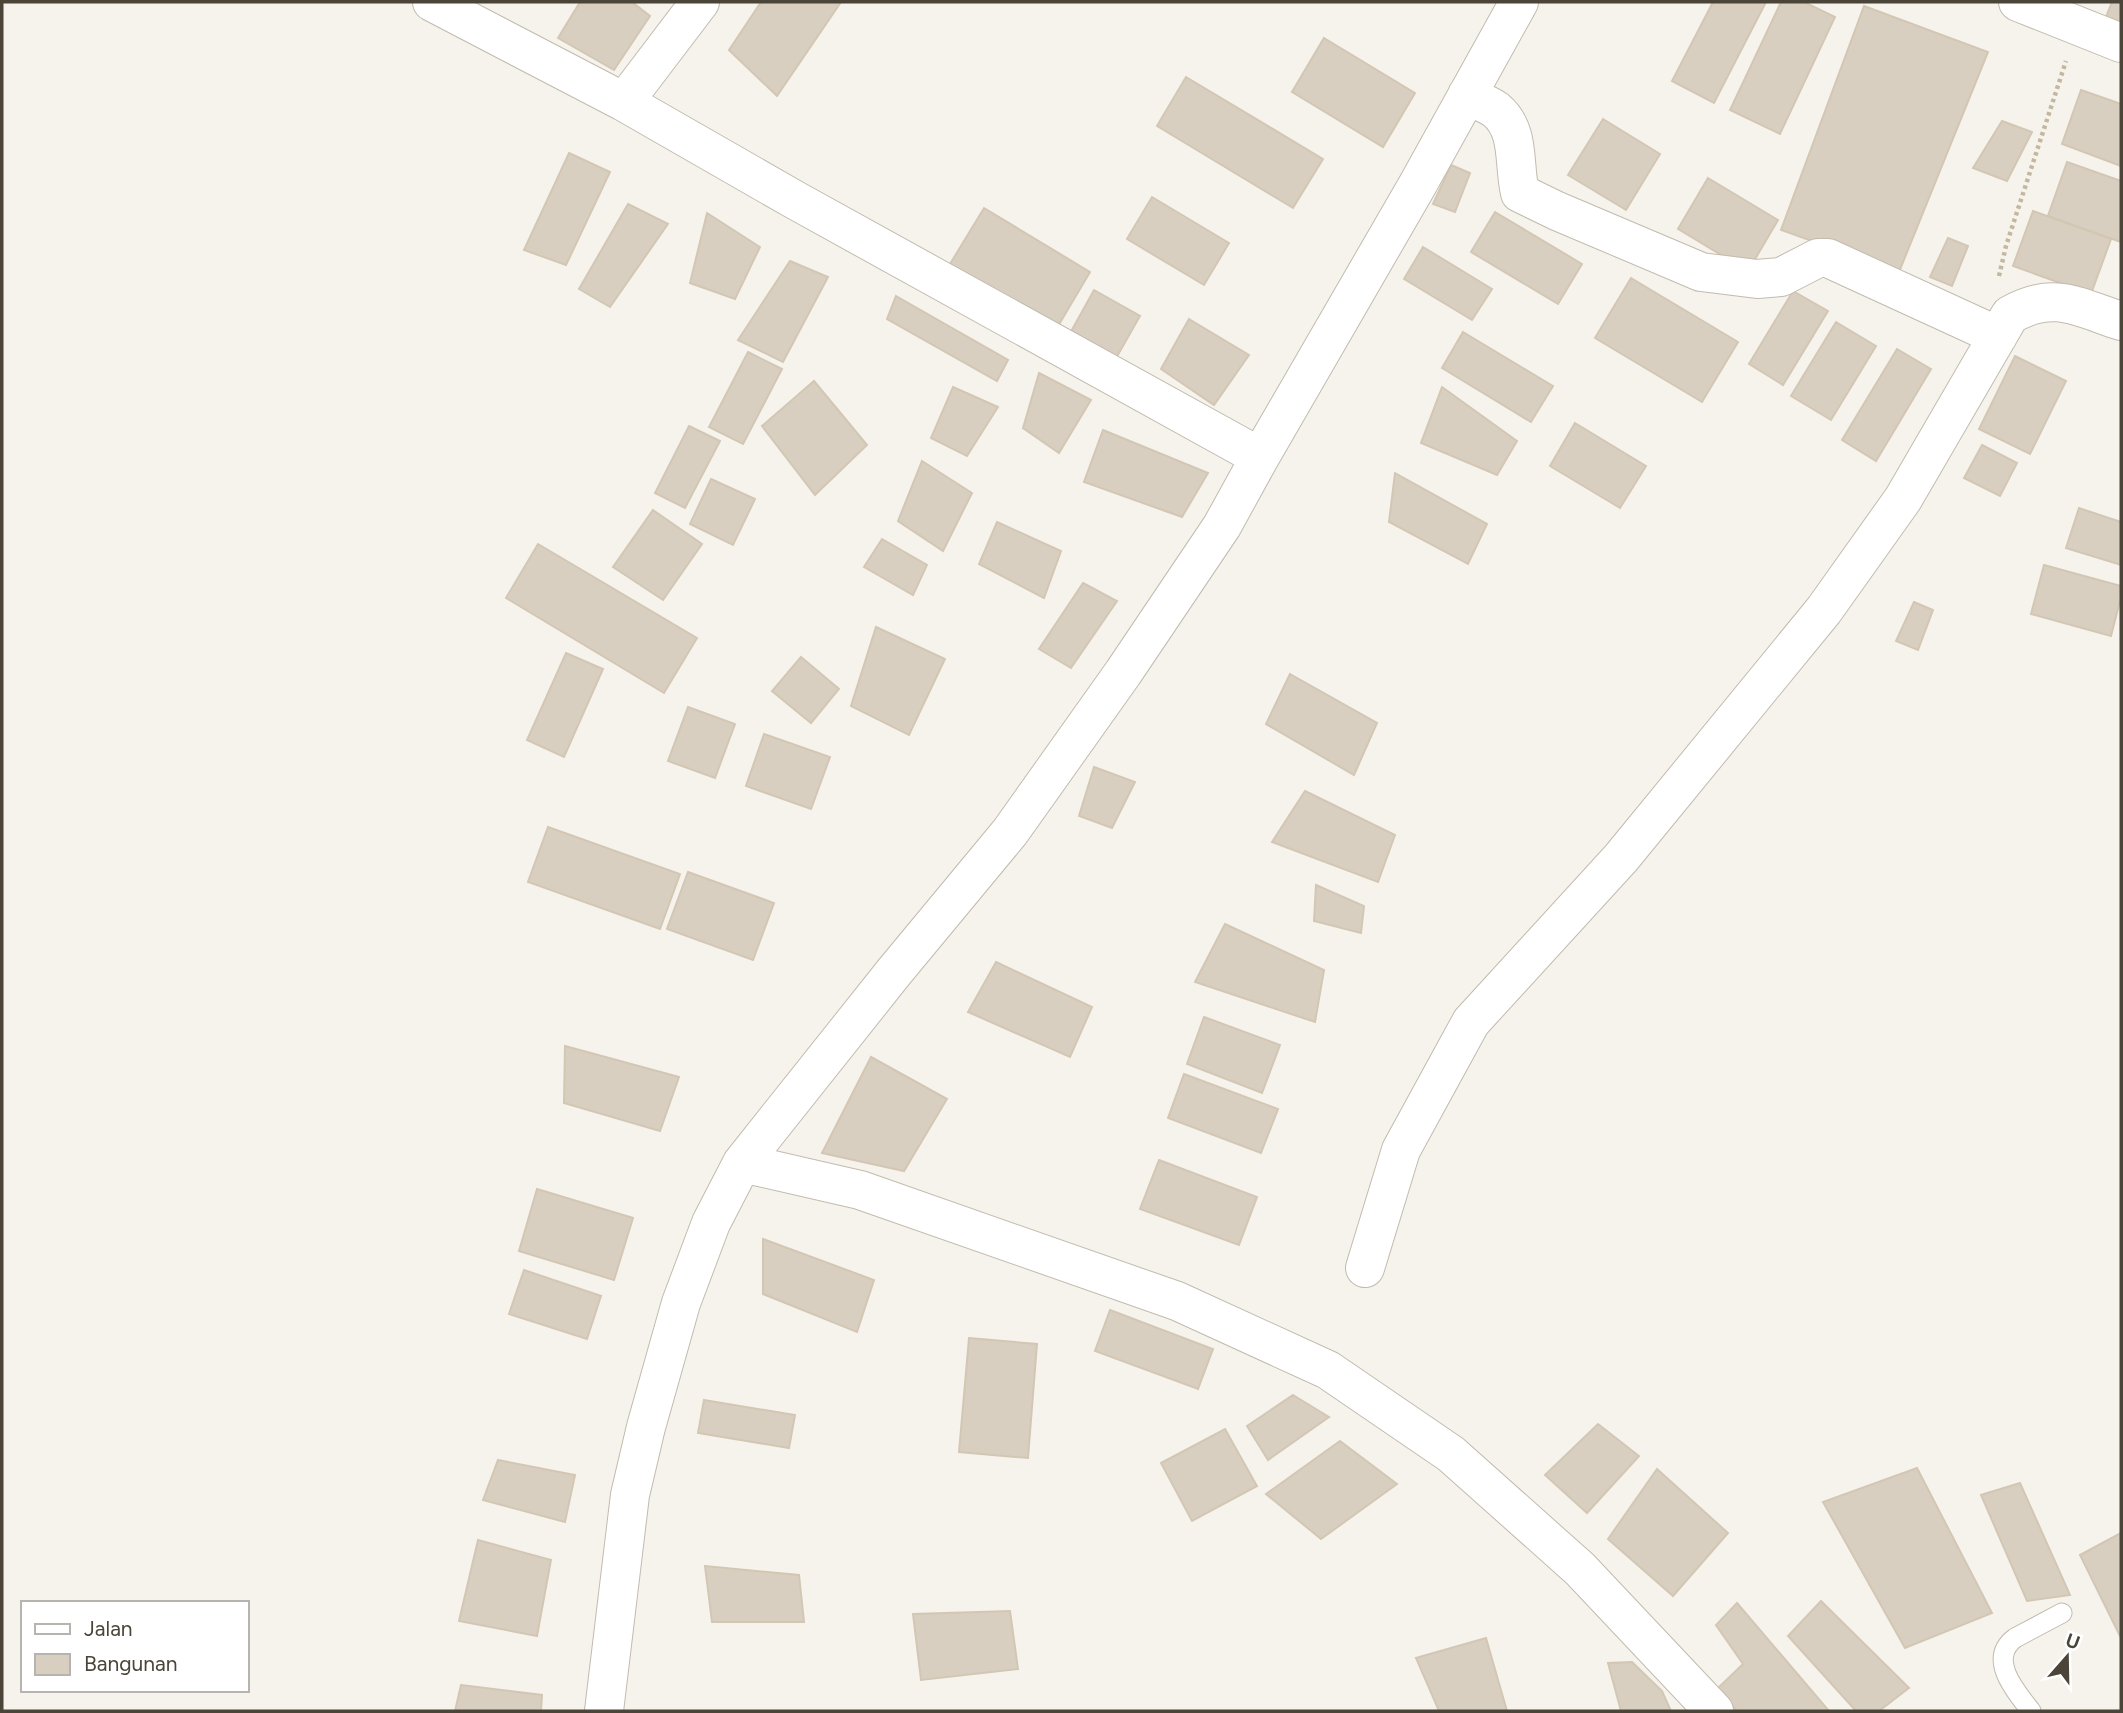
<svg xmlns="http://www.w3.org/2000/svg" width="2123" height="1713" font-family="Figtree,sans-serif">
<style>
.building{fill:#d8cfc1;stroke:#d3c7b4;stroke-width:2}
.lines{fill:none;stroke-linecap:round;stroke-linejoin:round}
.lane-casing{stroke:#c2bbae;stroke-width:21}
.street-casing{stroke:#c2bbae;stroke-width:40}
.path{stroke:#c4b79f;stroke-width:4.5;stroke-dasharray:3.5 3.5;stroke-linecap:butt}
.lane{stroke:#fff;stroke-width:19}
.street{stroke:#fff;stroke-width:38}
</style>
<rect width="100%" height="100%" fill="#f6f3ec"/>
<path class="building" d="M580,2H632L650,16L614,70L558,38Z
M761,2H841L777,96L729,50Z
M1713,2H1766L1714,103L1672,81Z
M1781,2H1804L1835,17L1780,134L1730,110Z
M2112,2H2121V34L2102,27Z
M1864,6L1988,52L1899,272L1781,230Z
M1324,38L1415,93L1383,147L1292,92Z
M1186,77L1323,159L1293,208L1157,126Z
M2081,90L2121,104V166L2062,144Z
M1603,119L1660,154L1626,210L1568,175Z
M2002,121L2032,132L2007,181L1973,168Z
M569,153L610,172L566,265L524,250Z
M2067,162L2121,181V242L2048,216Z
M1451,165L1470,173L1455,212L1433,204Z
M1708,178L1778,220L1748,271L1678,229Z
M1152,197L1229,243L1204,285L1127,239Z
M628,204L668,224L610,307L579,289Z
M984,208L1090,272L1054,333L947,269Z
M2033,211L2111,239L2091,294L2013,266Z
M1495,212L1582,264L1558,304L1471,252Z
M707,213L760,247L735,299L690,283Z
M1948,238L1968,246L1952,286L1930,277Z
M1423,247L1492,289L1472,320L1404,279Z
M790,261L828,277L783,362L738,340Z
M1631,278L1738,342L1702,402L1595,338Z
M1094,290L1140,316L1115,360L1069,335Z
M1793,291L1828,311L1783,385L1749,364Z
M896,296L1008,360L997,381L887,319Z
M1189,319L1249,355L1214,405L1161,369Z
M1836,322L1876,346L1831,420L1791,396Z
M1463,332L1553,386L1531,422L1442,368Z
M1897,349L1931,369L1876,461L1842,440Z
M748,352L782,369L743,444L709,427Z
M2015,356L2066,381L2030,454L1979,429Z
M1039,373L1091,400L1059,453L1023,428Z
M814,381L867,445L815,495L762,426Z
M953,387L998,407L967,456L931,438Z
M1442,387L1517,441L1497,475L1421,443Z
M1575,423L1646,466L1620,508L1550,466Z
M689,426L720,441L685,508L655,493Z
M1103,430L1208,473L1182,517L1084,482Z
M1982,445L2017,463L2000,496L1964,478Z
M922,461L972,493L943,551L898,521Z
M1395,473L1487,524L1468,564L1389,522Z
M711,479L755,499L733,545L690,524Z
M2079,508L2121,522V565L2066,548Z
M653,510L702,544L663,600L613,567Z
M997,522L1061,551L1044,598L979,564Z
M882,539L927,565L913,595L864,567Z
M538,544L697,638L664,693L506,598Z
M2044,565L2121,586V597L2111,636L2031,614Z
M1083,583L1117,601L1071,668L1039,649Z
M1914,602L1933,610L1918,650L1896,641Z
M876,627L945,659L909,735L851,706Z
M566,653L603,669L564,757L527,740Z
M801,657L839,689L811,723L772,691Z
M1290,674L1377,723L1354,775L1266,724Z
M688,707L735,724L715,778L668,761Z
M764,734L830,757L811,809L746,786Z
M1094,767L1135,782L1112,828L1079,816Z
M1305,791L1395,835L1378,882L1272,842Z
M548,827L680,874L660,929L528,882Z
M688,872L774,903L753,960L667,929Z
M1316,885L1364,906L1361,933L1314,921Z
M1225,924L1324,970L1315,1022L1195,982Z
M996,962L1092,1007L1070,1057L968,1012Z
M1204,1017L1280,1045L1262,1093L1187,1064Z
M565,1046L679,1077L660,1131L564,1103Z
M871,1057L947,1099L904,1171L822,1153Z
M1184,1074L1278,1109L1261,1153L1168,1118Z
M1159,1160L1257,1197L1239,1245L1140,1209Z
M537,1189L633,1218L614,1280L519,1251Z
M763,1239L874,1280L857,1332L763,1294Z
M524,1270L601,1296L587,1339L509,1314Z
M1110,1310L1213,1349L1198,1389L1095,1351Z
M969,1338L1037,1344L1028,1458L959,1452Z
M1293,1395L1329,1417L1268,1460L1247,1426Z
M704,1400L795,1415L789,1448L698,1433Z
M1598,1424L1639,1456L1587,1513L1545,1475Z
M1225,1429L1257,1486L1192,1521L1161,1463Z
M1340,1441L1397,1484L1321,1539L1266,1494Z
M498,1460L575,1475L565,1522L483,1500Z
M1917,1468L1992,1613L1905,1648L1823,1502Z
M1657,1469L1728,1533L1673,1596L1608,1539Z
M2020,1483L2070,1595L2027,1601L1981,1495Z
M2121,1533V1638L2080,1555Z
M478,1540L551,1560L537,1636L459,1621Z
M705,1566L799,1575L804,1622H712Z
M1821,1601L1909,1688L1879,1711H1856L1788,1636Z
M1737,1603L1829,1711H1737L1717,1689L1743,1664L1716,1625Z
M1010,1611L1018,1669L921,1680L913,1614Z
M1486,1638L1507,1711H1439L1416,1658Z
M1632,1662L1662,1691L1671,1711H1621L1608,1663Z
M461,1685L542,1695L541,1711H455Z"/>
<g class="lines">
<defs>
<path id="lane" d="M2031,1711C2016,1692 1987,1659 2015,1638L2062,1613"/>
<path id="street" d="M432,2L624,102L795,200L1260,457
M2018,2L2121,43
M1467,95C1476,100 1488,104 1496,110C1521,131 1513,164 1520,193L1557,211L1701,272L1757,279L1781,277L1818,258H1828L1998,336
M624,102L700,2
M742,1163L860,1190L1177,1301L1328,1370L1451,1454L1580,1569L1714,1711
M1365,1268L1401,1150L1471,1022L1621,858L1824,610L1903,499L2010,315C2053,290 2078,307 2121,321
M604,1711L630,1495L646,1427L681,1303L711,1223L742,1163L894,972L1010,832L1123,673L1222,526L1260,457L1418,184L1519,2"/>
</defs>
<use href="#lane" class="lane-casing"/>
<use href="#street" class="street-casing"/>
<path class="path" d="M1999,276L2006,246L2066,61"/>
<use href="#lane" class="lane"/>
<use href="#street" class="street"/>
</g>
<rect width="2123" height="1713" fill="none" stroke="#4b4439" stroke-width="7"/>
<rect x="21" y="1601" width="228" height="91" fill="#ffffff" stroke="#b7b4b0" stroke-width="2"/>
<rect x="35" y="1624" width="35" height="10" fill="#ffffff" stroke="#b7b4b0" stroke-width="2"/>
<text x="84" y="1636" font-size="21" fill="#4b4439">Jalan</text>
<rect x="35" y="1654" width="35" height="21" fill="#d8cfc1" stroke="#b7b4b0" stroke-width="2"/>
<text x="84" y="1671" font-size="21" fill="#4b4439">Bangunan</text>
<g transform="translate(2067 1657) rotate(20)" stroke="#ffffff" stroke-width="5" paint-order="stroke">
<path d="M0-5L12 26L0 18L-12 26Z" fill="#4b4439"/>
<text y="-10" font-size="19" font-weight="bold" text-anchor="middle" fill="#4b4439">U</text>
</g>
</svg>
